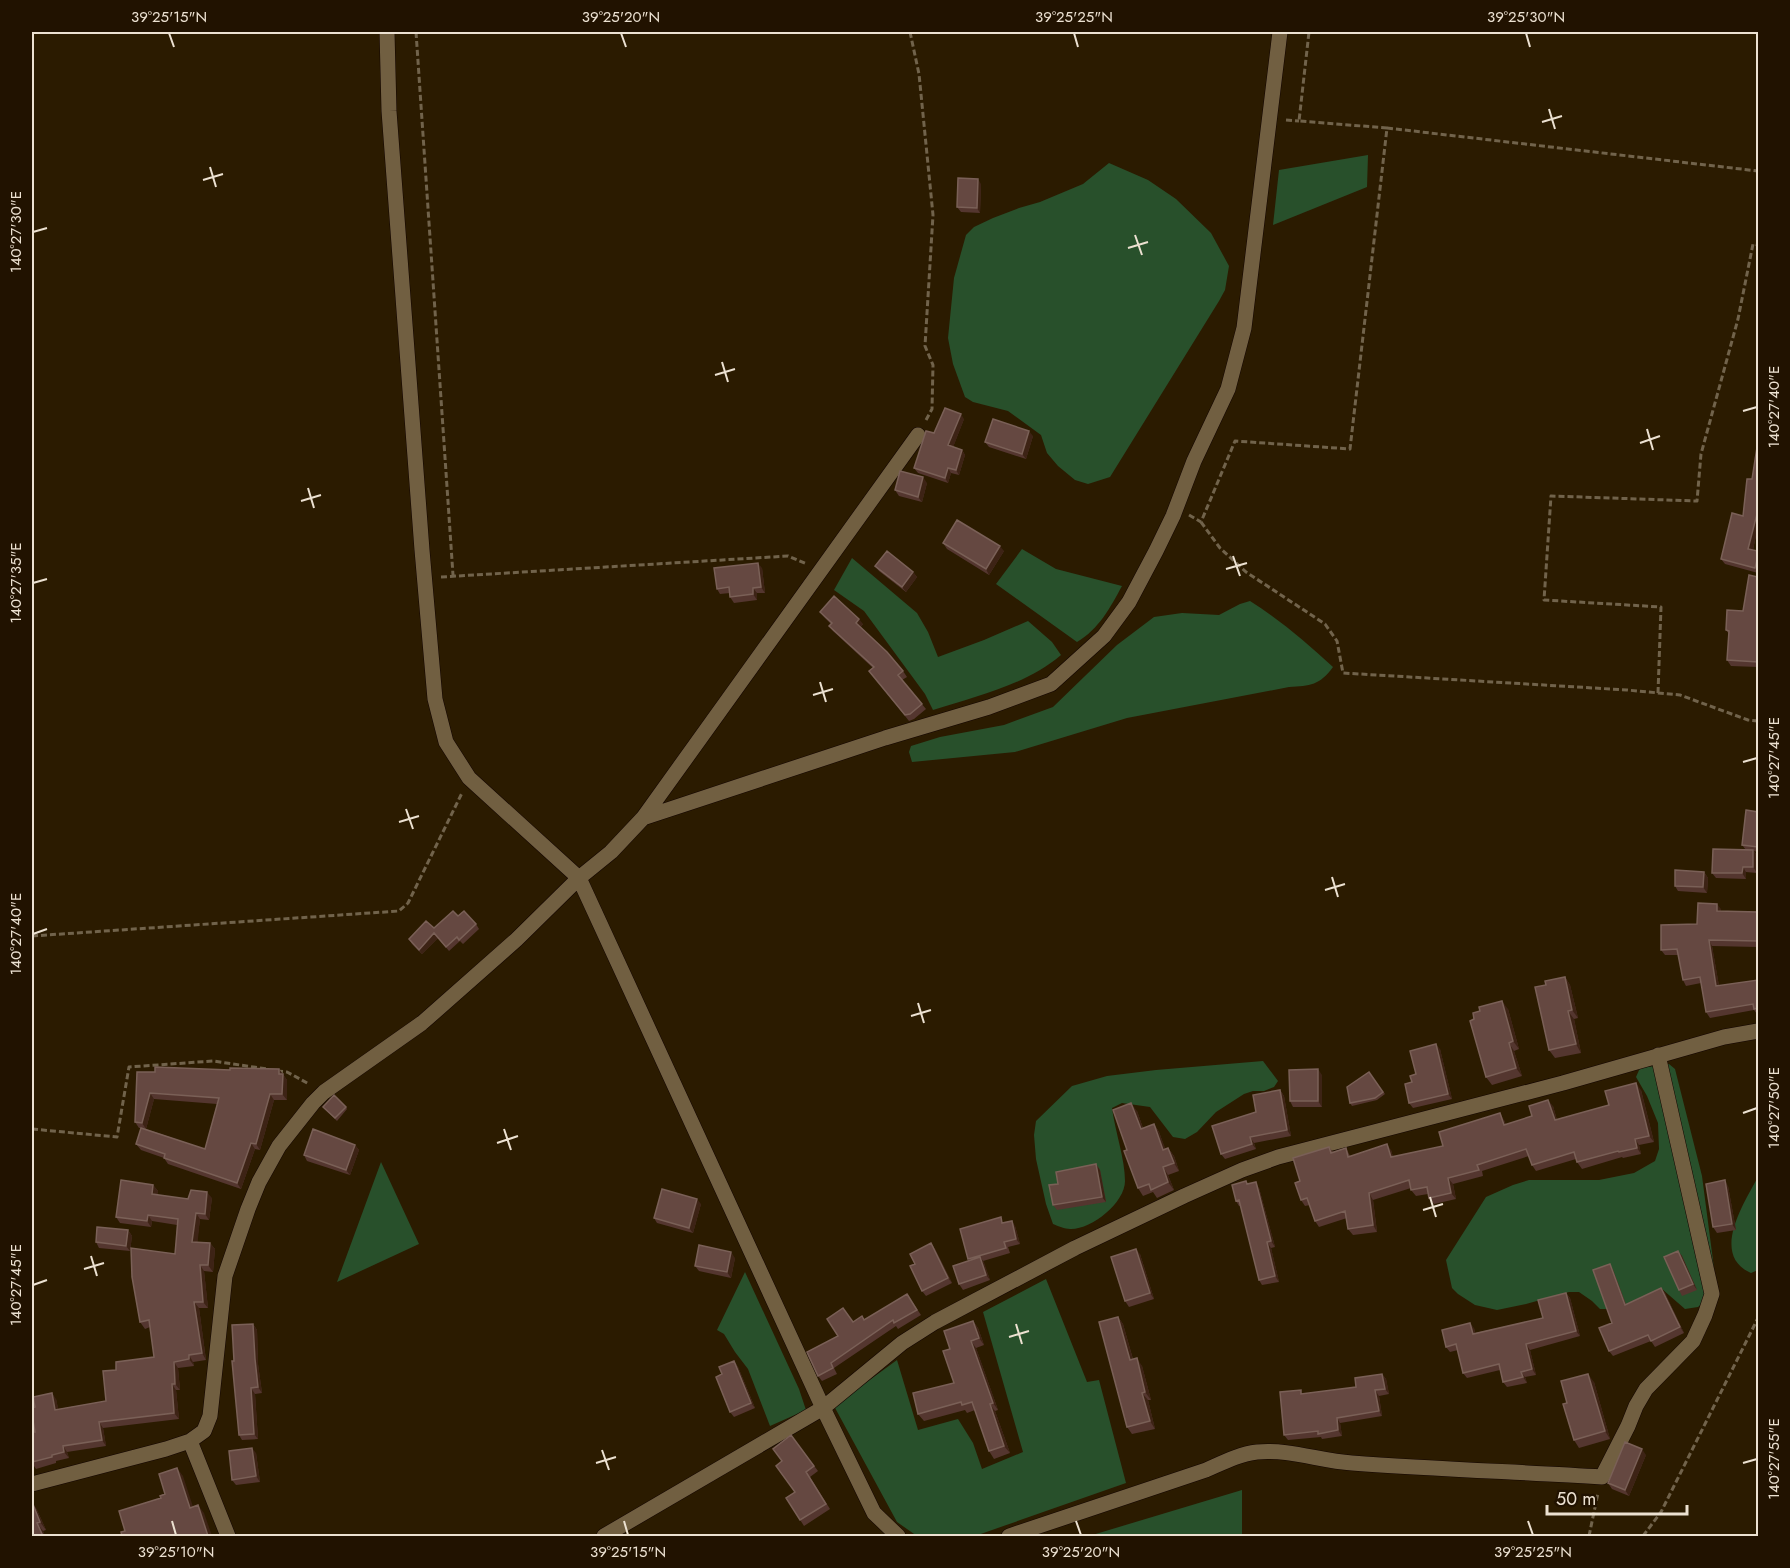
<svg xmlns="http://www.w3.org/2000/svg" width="1790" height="1568" font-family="Jost,sans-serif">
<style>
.green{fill:#28502b}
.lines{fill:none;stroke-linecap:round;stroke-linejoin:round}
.street-casing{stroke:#130500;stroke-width:16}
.path{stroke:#71634b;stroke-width:3;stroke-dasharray:6 3;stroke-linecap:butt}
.street{stroke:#715f41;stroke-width:15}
.wall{fill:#54362f;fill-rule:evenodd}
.shaded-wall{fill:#3d2315}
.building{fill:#654841;stroke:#7a6057;stroke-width:1.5}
.ticks{fill:none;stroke:#ece1d1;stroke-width:2}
.neatline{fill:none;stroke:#ece1d1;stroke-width:2}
.ticks-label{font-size:15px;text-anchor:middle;fill:#ece1d1}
</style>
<rect width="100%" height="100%" fill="#2b1b00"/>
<path class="green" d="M1368,155L1367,187L1273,225L1279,170Z
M1109,163L1148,180L1176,199L1211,233L1229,266L1225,290L1219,301L1110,477L1088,484L1075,480L1058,466L1047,453L1041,435L1008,411L973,402L965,397L953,364L948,338L954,278L966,235L974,227L993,218L1019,208L1040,202L1083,184Z
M1022,549L1056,569L1122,586C1110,608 1099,629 1077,642L996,584Z
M852,558L917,613L928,632L938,657L984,640L1028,621L1052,642L1061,655C1026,685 977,696 933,710L925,694L864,611L834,590Z
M1250,601C1280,620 1307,643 1333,667C1320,685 1310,686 1289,687L1127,718L1015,752L912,762L909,752L911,746L940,737L1004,725L1053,707L1117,645L1154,617L1182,613L1219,615L1240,604Z
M1263,1061L1278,1081L1274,1087L1264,1091H1253L1244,1094L1216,1112L1197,1132L1185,1139L1173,1137L1150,1107L1122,1103L1112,1108C1115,1131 1125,1159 1125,1181C1125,1203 1091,1230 1070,1229C1065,1229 1058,1226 1053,1224L1046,1204L1036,1159L1034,1135L1036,1121L1072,1086L1107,1076L1156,1070Z
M1669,1064L1675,1069L1702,1176L1717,1291L1698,1307L1685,1309L1662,1289L1621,1309H1600L1592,1301L1579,1292H1569L1526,1304L1497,1310L1475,1305L1458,1294L1452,1288L1446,1260L1486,1197L1513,1185L1529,1180H1599L1634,1173L1655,1161L1659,1149L1658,1123L1647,1096L1636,1077L1640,1068Z
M381,1162L419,1244L337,1282Z
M1758,1177V1270L1751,1273C1710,1255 1744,1203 1758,1177Z
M745,1272L799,1389L806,1410L770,1426L748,1369L735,1352L724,1334L717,1330Z
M1046,1279L1087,1382L1099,1380L1126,1483L975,1536H917L897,1522L834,1406L897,1360L918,1430L958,1419L973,1443L982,1469L1023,1452L983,1312Z
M1242,1490V1536H1089Z"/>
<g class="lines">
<defs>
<path id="street" d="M387,32L389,111L422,550L435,699L446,742L469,778L579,878L823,1408L874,1513L898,1536
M643,818L885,738L989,707L1051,684L1104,636L1129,602L1156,551L1173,516L1194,461L1228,389L1244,328L1280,32
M190,1441L228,1536
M32,1484L166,1449L190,1441L204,1431L210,1416L225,1276L248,1209L259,1182L279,1146L313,1103L324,1092L422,1023L516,940L579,878L611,852L643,818L918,435
M604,1536L823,1408L902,1343L935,1322L1075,1248L1184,1196L1242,1170L1278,1157L1563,1083L1724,1037L1758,1031
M1009,1536L1206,1470C1222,1463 1239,1454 1257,1452C1290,1449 1320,1461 1352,1463C1435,1469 1519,1472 1602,1477L1628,1426L1636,1406L1646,1389L1693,1341L1705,1315L1712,1294L1658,1055"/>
</defs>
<use href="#street" class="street-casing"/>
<path class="path" d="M416,32L453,575
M910,32L919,74L933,215L925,346L933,365L932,409L926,420
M1286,120L1299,121
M1387,128L1758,171
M1189,515L1201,522L1235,441L1350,449L1387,128L1299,121L1309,32
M1201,522L1220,548L1246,572L1325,624L1337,641L1343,673L1627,690L1680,695L1748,720L1758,721
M441,577L788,556L807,564
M1658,693L1661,607L1544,600L1551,496L1697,501L1701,454L1738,319L1753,244L1758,245
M32,936L399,911L408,903L462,793
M277,1071L287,1072L309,1084
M32,1129L117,1137L129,1067L213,1061L267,1069
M1589,1536L1598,1493
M1643,1536L1661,1512L1758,1318"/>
<use href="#street" class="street"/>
</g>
<path class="wall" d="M981,184L980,213L961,212L957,207Z
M964,419L953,447L962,450L965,455L959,475L951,473L948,483L918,473L914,468L934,433Z
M1033,436L1026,459L989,447L985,442Z
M1758,441V526L1753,550L1758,551V573L1725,564L1721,559L1743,516L1752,479Z
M927,483L922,502L899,496L895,490Z
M943,543L1004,551L989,575L947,549Z
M875,566L913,572L917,577L906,592L879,571Z
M762,568L765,593H757V600L734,603L730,597V593L720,594L717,589Z
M1758,577V667L1731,666L1727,660L1729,634L1726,630L1743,611Z
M820,612L863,624L860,628L903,671L907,677L902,680L926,709L914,719L909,721L869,671L873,668L833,631L829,626L831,624L824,617Z
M1758,812V852L1754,851L1757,856V873L1746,872V879L1716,878L1712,873L1746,850L1742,845Z
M1704,872L1708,878L1707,893L1678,891L1675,886Z
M1721,909V911L1758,912V947L1712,946L1719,986L1758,980V1014H1757L1754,1010L1710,1018L1706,1012L1701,983L1686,986L1683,980L1678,955H1665L1661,950L1697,924Z
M458,916L476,924L479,929L463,944L460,941L449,951L438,938L422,954L412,944L409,939L434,928Z
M1565,977L1570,985L1578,1018L1574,1019L1581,1053L1555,1058L1549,1050L1546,985Z
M1508,1009L1519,1049L1514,1051L1522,1076L1492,1085L1486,1077Z
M1440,1049L1452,1099L1413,1108L1409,1103L1412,1082L1416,1074Z
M279,1069L287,1080V1100H274L260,1150L255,1149L241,1189L168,1164L164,1158L141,1150L136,1144L141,1128H139L135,1122L155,1072ZM154,1099L217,1104L205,1149L143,1128L146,1129Z
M1369,1072L1385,1094L1377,1100L1352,1106L1350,1103Z
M1322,1075V1107H1293L1290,1101Z
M1280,1090L1284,1096L1291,1136L1254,1143L1256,1149L1225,1159L1221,1154L1256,1112Z
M1641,1090L1654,1142L1639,1145L1641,1154L1623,1158L1622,1157L1582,1169L1577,1162L1576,1159L1536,1171L1532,1165L1529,1156L1482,1171L1483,1176L1453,1184L1456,1199L1434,1204L1429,1198L1428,1194L1416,1196L1411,1190V1188L1373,1200L1377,1232L1353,1235L1348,1229L1347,1218L1319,1227L1315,1221L1310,1205L1305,1206L1301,1200L1300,1181L1329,1147L1333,1152L1346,1148L1350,1156L1391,1150L1393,1157L1443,1146L1504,1120L1506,1125L1532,1116L1553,1106L1557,1120L1609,1105Z
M323,1107H346L347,1109L337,1121Z
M1137,1111L1143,1128L1154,1124L1159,1132L1165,1149L1168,1148L1174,1156L1179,1171L1168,1175L1174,1190L1157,1198L1153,1192L1143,1196L1138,1188L1127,1150Z
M355,1145L359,1150L350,1175L307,1161L304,1155Z
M1096,1164L1100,1170L1106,1202L1057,1210L1053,1205L1058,1184Z
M1246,1181L1248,1184L1259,1188L1275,1247L1271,1248L1279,1282L1262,1285L1259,1280L1241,1206H1239L1236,1201Z
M153,1185L158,1191L157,1195L188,1199L212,1198L209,1220L200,1219L197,1242L210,1243L215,1249L213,1272L204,1271L208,1308H199L206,1360L193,1362L194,1366L178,1368L180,1390H176L179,1419L103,1428L106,1446L67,1452L69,1458L56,1461V1463L36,1469L32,1463V1432H35L56,1399L58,1409L106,1401L116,1370L154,1357L150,1327L145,1329L140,1322L175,1254L177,1225L152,1221L151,1227L120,1223L116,1217Z
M1728,1186L1736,1230L1717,1233L1713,1227Z
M701,1204L693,1233L657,1223L654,1218Z
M1004,1223L1015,1226L1020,1244L1008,1247L1010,1253L983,1261L990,1280L963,1290L959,1284L970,1260L968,1259Z
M128,1230L132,1236L130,1251L99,1248L96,1242Z
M931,1243L935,1249L952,1283L926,1296L922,1291L915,1264Z
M1678,1251L1682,1256L1697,1290L1682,1296L1679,1290Z
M1140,1254L1154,1299L1129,1307L1125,1301Z
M735,1258L731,1278L699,1271L695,1266Z
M1613,1270L1626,1304L1661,1288L1665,1293L1684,1333L1655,1347L1651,1341L1613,1356L1609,1351L1612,1323Z
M1566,1293L1570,1298L1580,1336L1530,1350L1536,1375L1525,1377L1527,1383L1507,1387L1503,1382L1500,1370L1467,1378L1463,1373L1458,1350L1450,1352L1446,1347L1474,1328L1475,1333L1543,1318Z
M907,1294L921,1315L898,1329L896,1326L834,1368L837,1374L822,1381L818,1376L838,1336L853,1322L864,1320Z
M1118,1317L1123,1324L1133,1359L1142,1366L1151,1400H1148L1155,1429L1132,1434L1127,1427Z
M973,1321L978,1328L984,1345L976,1348L998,1410L995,1411L1010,1453L994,1459L989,1451L975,1410L967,1413L965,1410L924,1421L918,1414L954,1383L950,1349Z
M253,1324L257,1330L258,1364L262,1393L255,1394L258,1439L242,1440L239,1435L234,1361Z
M734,1361L738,1367L755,1408L734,1417L730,1412L722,1374Z
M1382,1374L1386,1379L1389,1394L1379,1396L1382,1416L1340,1423L1342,1436L1322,1439L1321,1437L1288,1440L1284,1435L1304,1394L1356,1387Z
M1594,1382L1610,1439L1579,1448L1574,1440L1567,1403Z
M791,1435L818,1471L810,1477L830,1509L804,1526L786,1498L795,1492L782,1461Z
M256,1453L260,1482L236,1485L232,1480Z
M1646,1455L1629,1496L1612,1489L1608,1483Z
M32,1502L37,1510L46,1530L43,1531L45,1536H32Z"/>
<path class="shaded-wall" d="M978,179L981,184L980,213L977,208Z
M961,414L964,419L952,450L948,445Z
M1029,431L1033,436L1026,459L1022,454Z
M962,450L965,455L959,475L956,470Z
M948,468L951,473L948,483L945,478Z
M923,477L927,483L922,502L918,497Z
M1757,514L1758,517V526L1752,554L1748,549Z
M1000,546L1004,551L989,575L986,569Z
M1758,556V572L1755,568Z
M758,563L762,568L765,593L761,587Z
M913,572L917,577L906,592L902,587Z
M753,588L757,593V600L753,594Z
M859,619L863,624L859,629L856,623Z
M1753,850L1757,856V873L1753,867Z
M1743,867L1746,872V879L1742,873Z
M1704,872L1708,878L1707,893L1703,887Z
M1717,904L1721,909V916L1717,911Z
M434,933L438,938L422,954L419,950Z
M1709,940L1712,946L1720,992L1716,986Z
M1565,977L1570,985L1578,1018L1572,1010Z
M1502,1001L1508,1009L1519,1049L1513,1041Z
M1568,1011L1574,1019L1581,1053L1576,1044Z
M1509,1043L1514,1051L1522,1076L1516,1068Z
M1436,1044L1440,1049L1452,1099L1448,1094Z
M279,1069L287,1080V1100L282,1094Z
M1318,1069L1322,1075V1107L1318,1101Z
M1636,1083L1641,1090L1654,1142L1649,1136Z
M1280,1090L1284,1096L1291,1136L1287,1130Z
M150,1093L154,1099L146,1129L142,1123Z
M270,1094L274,1100L260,1150L256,1144Z
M1548,1100L1553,1106L1559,1127L1555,1120Z
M1131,1103L1137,1111L1146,1137L1141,1129Z
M1500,1113L1504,1120L1508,1132L1504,1125Z
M1154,1124L1159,1132L1169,1158L1163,1150Z
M1250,1137L1254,1143L1256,1149L1252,1144Z
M1635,1139L1639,1145L1641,1154L1637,1148Z
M251,1143L255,1149L241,1189L237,1183Z
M1387,1144L1391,1150L1395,1164L1391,1157Z
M355,1145L359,1150L350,1175L346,1170Z
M1168,1148L1174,1156L1179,1171L1174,1163Z
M1096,1164L1100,1170L1106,1202L1102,1197Z
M1163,1167L1168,1175L1174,1190L1168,1182Z
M1448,1178L1453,1184L1456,1199L1451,1193Z
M1725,1180L1728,1186L1736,1230L1732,1224Z
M1256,1182L1259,1188L1275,1247L1271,1241Z
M153,1185L158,1191L156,1200L152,1194Z
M207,1192L212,1198L209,1220L205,1214Z
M1369,1193L1373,1200L1377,1232L1373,1225Z
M697,1199L701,1204L693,1233L689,1228Z
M196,1213L200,1219L197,1248L192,1242Z
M148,1215L152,1221L151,1227L147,1221Z
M1012,1221L1015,1226L1020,1244L1016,1239Z
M128,1230L132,1236L130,1251L126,1246Z
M1267,1242L1271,1248L1279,1282L1275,1276Z
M210,1243L215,1249L213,1272L208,1265Z
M931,1243L935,1249L952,1283L948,1278Z
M1136,1249L1140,1254L1154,1299L1150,1293Z
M1678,1251L1682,1256L1697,1290L1693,1284Z
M731,1252L735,1258L731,1278L727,1272Z
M980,1257L984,1262L990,1280L986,1275Z
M1610,1264L1613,1270L1628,1311L1625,1305Z
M200,1265L204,1271L208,1308L203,1302Z
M1661,1288L1665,1293L1684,1333L1680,1327Z
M1566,1293L1570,1298L1580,1336L1576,1331Z
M194,1302L199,1308L206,1360L202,1353Z
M1118,1317L1123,1324L1135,1367L1130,1360Z
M973,1321L978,1328L984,1345L979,1338Z
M1470,1323L1474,1328L1476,1340L1473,1334Z
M253,1324L257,1330L258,1364L262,1393L258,1387L255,1359Z
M971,1341L976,1348L998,1410L993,1403Z
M1526,1344L1530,1350L1536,1375L1532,1369Z
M189,1355L193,1362L194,1366L189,1359Z
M1137,1358L1142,1366L1151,1400L1145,1392Z
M734,1361L738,1367L755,1408L751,1403Z
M174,1362L178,1368L180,1390L175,1384Z
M1521,1372L1525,1377L1527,1383L1523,1377Z
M1382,1374L1386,1379L1389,1394L1385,1389Z
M1588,1374L1594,1382L1610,1439L1605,1431Z
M172,1384L176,1390L179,1419L174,1413Z
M251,1388L255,1394L258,1439L254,1434Z
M1375,1390L1379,1396L1382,1416L1379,1411Z
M52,1393L56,1399L60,1416L55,1410Z
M1142,1393L1148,1400L1155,1429L1150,1421Z
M990,1404L995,1411L1010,1453L1004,1446Z
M1337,1418L1340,1423L1342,1436L1338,1430Z
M99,1422L103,1428L106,1446L102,1440Z
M63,1446L67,1452L69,1458L64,1452Z
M252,1448L256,1453L260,1482L256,1476Z
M1642,1449L1646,1455L1629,1496L1625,1490Z
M177,1468L183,1476L196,1516L190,1508Z
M32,1502L37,1510L46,1530L40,1522Z
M198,1505L204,1513L212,1536H208Z
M37,1523L43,1531L45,1536H43Z"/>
<path class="building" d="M958,178L978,179L977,208L957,207Z
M945,408L961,414L948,445L962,450L956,470L948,468L945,478L914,468L926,431L934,433Z
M993,419L1029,431L1022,454L985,442Z
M1758,441V514H1757L1748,549L1758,551V556L1755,568L1721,559L1732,513L1743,516L1747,479H1752Z
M900,471L923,477L918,497L895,490Z
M957,520L1000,546L986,569L943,543Z
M887,551L913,572L902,587L875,566Z
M758,563L761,587L753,588V594L730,597L729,587L717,589L714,568Z
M1749,575L1758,577V662L1727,660L1729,631L1726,630L1727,610L1743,611Z
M834,596L859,619L856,623L887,652L903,671L898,675L922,704L910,714L905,715L869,671L874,667L829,626L832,623L820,612Z
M1746,810L1758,812V847L1742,845Z
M1713,849L1753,850V867H1743L1742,873H1712Z
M1675,870L1704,872L1703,887L1675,886Z
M1698,903L1717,904V911L1758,912V941L1709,940L1716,986L1758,980V1008L1754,1009L1753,1004L1706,1012L1700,977L1683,980L1677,949L1661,950V925L1697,924Z
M453,911L458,916L464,911L476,924L459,940L457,937L446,947L434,933L419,950L409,939L426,921L434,928Z
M1565,977L1572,1010L1568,1011L1576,1044L1549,1050L1535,987L1546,985L1545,981Z
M1502,1001L1513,1041L1509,1043L1516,1068L1486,1077L1470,1021L1474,1019L1473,1013L1480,1011L1479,1007Z
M1436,1044L1448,1094L1409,1103L1405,1084L1412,1082L1410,1076L1416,1074L1410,1051Z
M155,1067L230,1070V1068L279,1069V1074H283L282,1094H270L256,1144L251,1143L237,1183L164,1158L165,1154L136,1144L141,1128L205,1149L219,1098L150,1093L142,1123L135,1122L137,1072H155Z
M1318,1069V1101H1290L1289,1070Z
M1369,1072L1383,1092L1375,1098L1350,1103L1347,1087Z
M1636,1083L1649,1136L1635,1139L1637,1148L1619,1152L1618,1151L1577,1162L1574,1152L1532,1165L1526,1149L1477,1165L1479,1170L1448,1178L1451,1193L1429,1198L1427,1187L1411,1190L1409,1180L1369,1193L1373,1225L1348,1229L1345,1211L1315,1221L1307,1198L1301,1200L1295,1183L1300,1181L1293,1158L1329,1147L1331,1153L1346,1148L1348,1157L1387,1144L1391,1157L1443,1146L1439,1132L1500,1113L1504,1125L1532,1116L1529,1106L1548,1100L1555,1120L1609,1105L1605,1091Z
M1280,1090L1287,1130L1250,1137L1252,1144L1221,1154L1212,1126L1256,1112L1253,1095Z
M334,1095L346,1107L335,1118L323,1107Z
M1131,1103L1141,1129L1154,1124L1163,1150L1168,1148L1174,1163L1163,1167L1168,1182L1151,1190L1149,1184L1138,1188L1124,1151L1127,1150L1113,1110Z
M313,1129L355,1145L346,1170L304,1155Z
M1096,1164L1102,1197L1053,1205L1049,1185L1058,1184L1056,1172Z
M121,1180L153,1185L152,1194L188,1199L191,1190L207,1192L205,1214L196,1213L192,1242L210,1243L208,1265H200L203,1302H194L202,1353L189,1355V1359L174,1362L175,1384H172L174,1413L99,1422L102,1440L63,1446L64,1452L52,1455V1457L32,1462V1432H35L32,1415V1408L35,1407L33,1397L52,1393L55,1410L106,1401L103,1371L116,1370V1362L154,1357L149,1320L140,1322L132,1277L131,1248L175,1254L178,1219L148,1215L147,1221L116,1217Z
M1725,1180L1732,1224L1713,1227L1706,1184Z
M1246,1181L1247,1184L1256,1182L1271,1241L1267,1242L1275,1276L1259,1280L1239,1200L1236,1201L1232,1185Z
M662,1189L697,1199L689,1228L654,1218Z
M1001,1217L1002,1223L1012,1221L1016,1239L1004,1242L1006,1248L968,1259L960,1229Z
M97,1227L128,1230L126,1246L96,1242Z
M931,1243L948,1278L922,1291L910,1266L915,1264L910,1254Z
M699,1245L731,1252L727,1272L695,1266Z
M1136,1249L1150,1293L1125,1301L1111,1257Z
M1678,1251L1693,1284L1679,1290L1664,1257Z
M980,1257L986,1275L959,1284L953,1266Z
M1610,1264L1625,1305L1661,1288L1680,1327L1651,1341L1648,1335L1609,1351L1599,1328L1612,1323L1593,1270Z
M1566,1293L1576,1331L1526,1344L1532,1369L1521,1372L1523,1377L1503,1382L1499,1364L1463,1373L1456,1344L1446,1347L1442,1330L1470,1323L1473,1334L1543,1318L1538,1300Z
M907,1294L917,1310L894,1323L893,1320L831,1363L833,1368L818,1376L807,1352L838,1336L827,1319L843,1308L853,1322L862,1316L864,1320Z
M1118,1317L1130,1360L1137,1358L1145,1392L1142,1393L1150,1421L1127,1427L1099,1322Z
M973,1321L979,1338L971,1341L993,1403L990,1404L1004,1446L989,1451L972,1402L962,1405L961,1402L918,1414L913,1393L954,1383L943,1351L950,1349L944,1331Z
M253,1324L255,1359L258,1387L251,1388L254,1434L239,1435L232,1361H234L232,1325Z
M734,1361L751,1403L730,1412L716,1377L722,1374L719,1367Z
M1382,1374L1385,1389L1375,1390L1379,1411L1337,1418L1338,1430L1318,1434V1431L1284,1435L1280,1392L1301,1390V1394L1356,1387L1355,1378Z
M1588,1374L1605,1431L1574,1440L1563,1404L1567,1403L1561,1381Z
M791,1435L814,1466L806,1472L826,1504L800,1520L786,1498L795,1492L776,1466L782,1461L773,1449Z
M1625,1442L1642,1449L1625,1490L1608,1483Z
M252,1448L256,1476L232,1480L229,1451Z
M177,1468L190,1508L198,1505L208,1536H122L121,1532L125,1531L119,1511L161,1498L160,1496L165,1494L159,1474Z
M32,1502L40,1522L37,1523L43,1536H32Z"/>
<path class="ticks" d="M169,33L174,47M621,33L626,47M1074,33L1078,47M1526,33L1530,47M1549,109L1555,129M1542,122L1562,116M210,167L216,187M203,180L223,174M33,232L47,228M1135,235L1142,255M1128,248L1148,242M722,362L728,382M715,375L735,369M1743,411L1757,407M1647,429L1653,450M1640,443L1660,436M308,488L314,508M301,501L321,495M1233,556L1240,576M1226,569L1247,563M33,583L47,579M820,682L826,702M813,695L833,689M1743,762L1757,758M406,809L413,829M399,822L419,816M1332,877L1338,897M1325,890L1345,884M33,934L47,929M918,1003L924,1023M911,1016L931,1010M1743,1113L1757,1108M504,1129L511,1150M497,1143L518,1136M1430,1197L1436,1217M1423,1210L1443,1204M91,1256L97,1276M84,1269L104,1263M33,1285L47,1280M1016,1324L1022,1344M1009,1337L1029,1331M602,1450L609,1470M596,1463L616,1457M1743,1463L1757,1459M172,1521L176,1535M624,1521L628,1535M1076,1521L1081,1535M1528,1521L1533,1535"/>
<rect width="1790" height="1568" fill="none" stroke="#211200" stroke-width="66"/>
<path d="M1547 1505v9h140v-9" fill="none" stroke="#ece1d1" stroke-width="3"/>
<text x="1556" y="1505" font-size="18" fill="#ece1d1" stroke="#211200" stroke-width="4.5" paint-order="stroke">50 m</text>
<rect x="33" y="33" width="1724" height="1502" class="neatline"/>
<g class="ticks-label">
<text x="169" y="22">39°25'15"N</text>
<text x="621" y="22">39°25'20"N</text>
<text x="1074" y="22">39°25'25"N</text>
<text x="1526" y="22">39°25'30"N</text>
<text transform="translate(16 232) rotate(-90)" y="5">140°27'30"E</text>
<text transform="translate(1774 407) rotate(-90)" y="5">140°27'40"E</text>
<text transform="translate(16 583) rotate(-90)" y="5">140°27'35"E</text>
<text transform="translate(1774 758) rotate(-90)" y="5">140°27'45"E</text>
<text transform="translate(16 934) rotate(-90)" y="5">140°27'40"E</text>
<text transform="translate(1774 1108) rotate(-90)" y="5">140°27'50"E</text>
<text transform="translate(16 1285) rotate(-90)" y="5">140°27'45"E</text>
<text transform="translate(1774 1459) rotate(-90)" y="5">140°27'55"E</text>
<text x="176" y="1557">39°25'10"N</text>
<text x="628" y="1557">39°25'15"N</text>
<text x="1081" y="1557">39°25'20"N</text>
<text x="1533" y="1557">39°25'25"N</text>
</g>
</svg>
